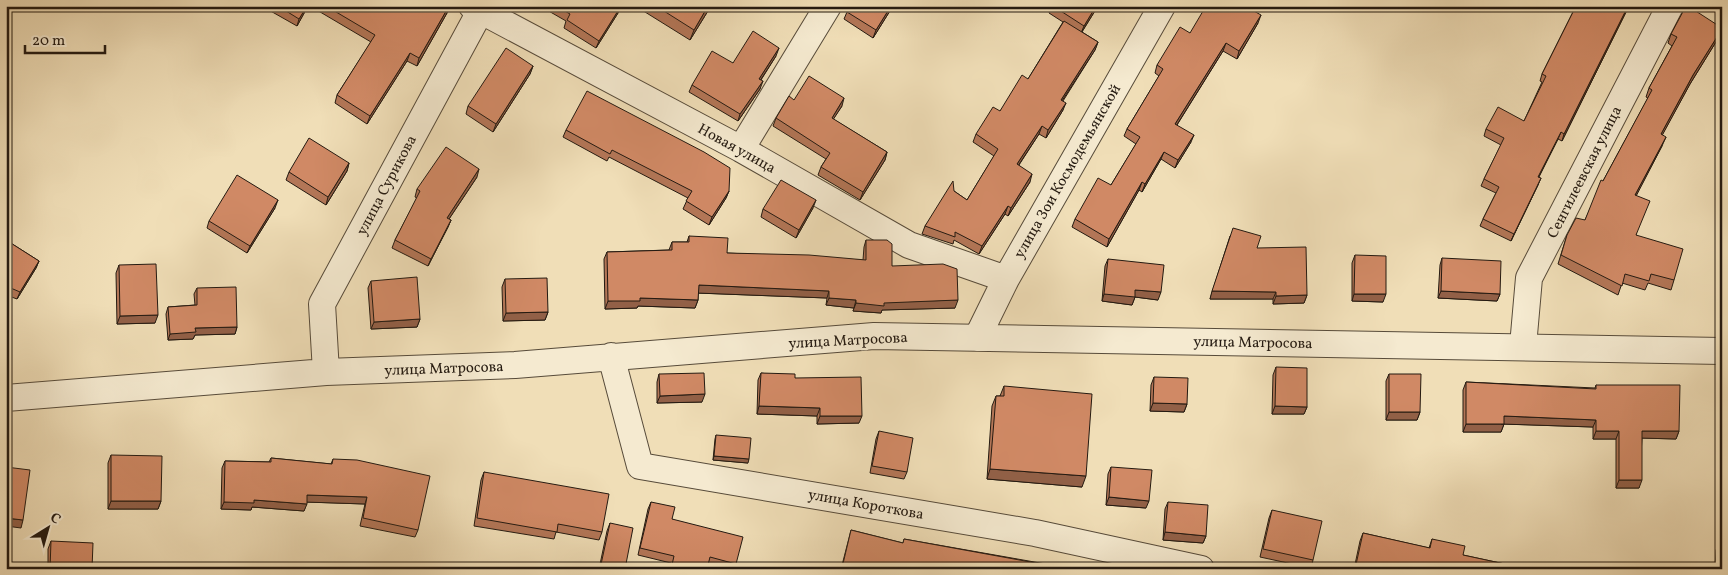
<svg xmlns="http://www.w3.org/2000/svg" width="1728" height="575" font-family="Vollkorn,serif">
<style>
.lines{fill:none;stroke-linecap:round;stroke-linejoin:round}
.minor-casing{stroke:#574b3a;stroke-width:28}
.minor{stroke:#f5ead0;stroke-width:26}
.wall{fill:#b37657;stroke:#241a11}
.shaded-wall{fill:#926047;stroke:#241a11}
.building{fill:#d08965;stroke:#241a11}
.labels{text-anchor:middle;stroke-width:5;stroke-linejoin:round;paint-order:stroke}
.street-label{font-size:15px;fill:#241a11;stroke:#f5ead0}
</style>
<rect width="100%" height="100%" fill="#f0deb7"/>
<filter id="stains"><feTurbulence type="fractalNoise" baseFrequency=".004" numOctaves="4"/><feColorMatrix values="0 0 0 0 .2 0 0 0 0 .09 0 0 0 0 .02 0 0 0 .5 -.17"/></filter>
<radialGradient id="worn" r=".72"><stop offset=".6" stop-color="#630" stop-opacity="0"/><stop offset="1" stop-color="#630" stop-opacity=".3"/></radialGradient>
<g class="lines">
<defs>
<path id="minor" d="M472,6L741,149L909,245L1006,279
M741,149L828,6
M977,338L1006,279L1162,6
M1523,346L1529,278L1670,6
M611,356L640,466L1035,533L1201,569
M326,372L322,304L483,6
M6,398L326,372L515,365L874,336L1722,351"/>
</defs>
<use href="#minor" class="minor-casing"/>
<use href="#minor" class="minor"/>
</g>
<path class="wall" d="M268,6H308L297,26L267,9Z
M310,6H449L447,13L417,66L407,61L367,124L335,103L337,95L371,42Z
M540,6H621L618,13L596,48L564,28L566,21Z
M638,6H711L690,40L637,7Z
M850,6H893L873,38L844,19L847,12Z
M945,6H953L950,10Z
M1051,6H1098L1082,32L1098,42L1095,50L1063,101V110L1046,138L1039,134L1019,165L1030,182L1008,216L1005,214L979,254L954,240L953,244L922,234L925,226L954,191L967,200L994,156L973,142L976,134L1000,111L1028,79L1063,22L1049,13Z
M1576,6H1629L1562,141L1558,139L1539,177L1538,185L1511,241L1480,226L1483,219L1496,193L1481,186L1484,179L1501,145L1484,136L1486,129L1524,121L1542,82L1540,81L1542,74Z
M1258,23L1237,59L1223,51L1177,125L1191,142L1175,168L1161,159L1142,192L1139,190L1107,247L1072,227L1075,219L1111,185L1136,144L1124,136L1127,129L1159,76L1155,73L1157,65L1190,33Z
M1722,26V30L1719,37L1690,84L1662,135V146L1636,195V235L1674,280L1671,290L1648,283L1645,290L1622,283L1618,295L1558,264L1567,235L1585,220L1603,181L1648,98L1646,97L1649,88L1672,46L1668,43L1671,34L1721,27Z
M776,56L761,80L760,89L738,121L689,92L692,85L733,63Z
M533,66L530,74L493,132L466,114L468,106Z
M794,100L842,106L833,119L887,152L885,160L860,200L818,175L821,167L826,159L773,126L776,118Z
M566,130L729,191L726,198L709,225L683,209L688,198L609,157L607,161L563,137Z
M349,163L347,171L326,205L286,180L289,172Z
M477,177L449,219L451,220L448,227L428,266L392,248L395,240L417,198L415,197L417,189Z
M275,208L247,253L207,228L209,221Z
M813,208L796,238L761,217L763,209Z
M689,236L727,253L863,260L864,247L866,240L892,266L955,308L882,310L881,313L853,311L854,308L826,305L827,298L698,293V300L695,308L638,306L637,308L605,309L604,259L607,252L669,250L672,242H687Z
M1230,236L1257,248L1307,295L1304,303L1273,304V299H1210Z
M6,240L39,261L36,268L17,299L6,295Z
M1355,255L1383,302L1352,301V263Z
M1442,258L1500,294L1497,301L1438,298L1440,265Z
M1108,259L1158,300L1135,297L1132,305L1102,301L1105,266Z
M119,265L155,323L117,324L116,273Z
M505,279L548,312L545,320L503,321L502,287Z
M371,281L420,319L417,327L371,329L368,288Z
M197,288L237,327L235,334L195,335L193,339L168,340L166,314L168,307L195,305L194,294Z
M1276,367L1307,407L1304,414H1272L1273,375Z
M761,373L795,378L859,423L817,424V416L757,414L758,380Z
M659,374L702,402L657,403V382Z
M1389,374L1420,412L1417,420H1386V381Z
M1154,377L1187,404L1184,412L1150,411L1151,385Z
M1466,382L1595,388L1596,385L1679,431L1676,439L1642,438L1639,488H1616V439H1593V427L1504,424L1501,432H1463V390Z
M1004,386L1082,487L987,479L992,406L996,396H1000Z
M879,431L907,472L904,479L870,473L876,439Z
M716,435L748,463L713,460L715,439Z
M111,455L161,501L158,509H108V463Z
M271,458L331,464L333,459L418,530L415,537L360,526L365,504L307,502L304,511L252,507L251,510L221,509L222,468L225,461L269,462Z
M1111,467L1146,508L1106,505L1108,474Z
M484,472L602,532L599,540L556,532L554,539L474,526L481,480Z
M651,502L672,519L736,564L734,569H726L708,564L707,569H670L671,563L638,555L648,509Z
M1168,502L1206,536L1203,543L1163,540L1165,509Z
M1272,510L1313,560L1311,568L1260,557L1269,518Z
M610,523L625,569H599L607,531Z
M851,530L903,543L904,539L1057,566L1083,569H841L849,538Z
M1363,533L1429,548L1432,539L1463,555L1528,569H1354L1360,541Z
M51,541L92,569H48V549Z
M1719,543L1722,569H1715L1716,550Z"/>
<path class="shaded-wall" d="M307,6H308L297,26L299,19Z
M449,6L447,13L417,66L419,58Z
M621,6L618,13L596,48L599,41Z
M708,6H711L690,40L694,30Z
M891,6H893L873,38L876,30Z
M1096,6H1098L1081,33L1084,26Z
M1628,6H1629L1562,141L1564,134Z
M1261,15L1258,23L1237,59L1239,51Z
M1722,29L1719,37L1690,84L1658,143L1661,134L1693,75Z
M1098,42L1095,50L1058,107L1061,100Z
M1226,43L1223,51L1173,131L1175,124Z
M779,48L776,56L756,87L759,79Z
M410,53L407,61L367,124L370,116Z
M533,66L530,74L493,132L496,124Z
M763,81L760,89L738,121L740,114Z
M844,98L842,106L829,126L832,118Z
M1066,103L1063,110L1046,138L1048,130Z
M1042,126L1039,134L1014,172L1017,164Z
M1561,132L1558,139L1535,184L1538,177Z
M1194,135L1191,142L1175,168L1178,160Z
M1666,137L1662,146L1632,204L1635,195Z
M887,152L885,160L860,200L863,192Z
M1164,152L1161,159L1142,192L1145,184Z
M349,163L347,171L326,205L328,197Z
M479,169L477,177L445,225L447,218Z
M1032,174L1030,182L1008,216L1011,208Z
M1541,178L1538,185L1511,241L1514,234Z
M1142,182L1139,190L1107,247L1109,239Z
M729,191L726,198L709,225L712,217Z
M278,200L275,208L247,253L250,246Z
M816,200L813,208L796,238L799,230Z
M1008,206L1005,214L979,254L982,246Z
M451,220L448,227L428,266L431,259Z
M39,261L36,268L17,299L20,292Z
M699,285L829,291L827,298L696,293Z
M1135,290L1161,292L1158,300L1135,297L1132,305L1102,301L1104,294Z
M1212,291L1276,292L1273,299H1210Z
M1441,291L1500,294L1497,301L1438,298Z
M1354,294H1386L1383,302L1352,301Z
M1307,295L1304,303L1273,304L1276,296Z
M640,298L698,300L695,308L638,306L637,308L605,309L608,301Z
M829,298L856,300L854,308L826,305Z
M958,300L955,308L882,310L881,313L853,311L856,303Z
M548,312L545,320L503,321L506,313Z
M158,315L155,323L117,324L120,316Z
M420,319L417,327L371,329L374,322Z
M237,327L235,334L195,335L193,339L168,340L170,334L195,328Z
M705,394L702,402L657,403L660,396Z
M1153,403L1187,404L1184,412L1150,411Z
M759,406L820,408L817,416L757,414Z
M1275,406L1307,407L1304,414H1272Z
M1389,412H1420L1417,420H1386Z
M820,416H862L859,423L817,424Z
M1504,416L1596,420L1593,427L1501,424Z
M1466,424H1504L1501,432H1463Z
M1596,431H1619L1616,439H1593Z
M1642,431H1679L1676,439L1639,438Z
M714,456L749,459L748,463L713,460Z
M990,469L1086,476L1082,487L987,479Z
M1619,480H1642L1639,488H1616Z
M307,495L367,497L365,504L304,502Z
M1109,497L1149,501L1146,508L1106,505Z
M254,500L307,504L304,511L252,507L251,510L221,509L224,502Z
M111,501H161L158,509H108Z
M6,518L23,520L21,528L6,526Z
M1165,532L1206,536L1203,543L1163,540Z"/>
<path class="building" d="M278,6H307L299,19Z
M326,6H449L419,58L410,53L370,116L337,95L375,35Z
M556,6H621L599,41L567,20L570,14Z
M656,6H708L694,30Z
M850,6H891L876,30L847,12Z
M1053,6H1096L1084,26Z
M1206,6H1245L1261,15L1239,51L1226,43L1175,124L1194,135L1178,160L1164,152L1145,184L1142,182L1109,239L1075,219L1098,178L1111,185L1140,137L1127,129L1163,69L1157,65L1180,27L1190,33Z
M1576,6H1628L1564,134L1561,132L1538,177L1541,178L1514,234L1483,219L1499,187L1484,179L1504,138L1486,129L1498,107L1524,121L1546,76L1542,74Z
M1686,6H1688L1722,28V29L1693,75L1661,134L1666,137L1635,195L1650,201L1636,235L1683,249L1674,280L1651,274L1649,281L1625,274L1622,286L1561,255L1567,235L1576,218L1585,220L1601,180L1603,181L1652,90L1649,88L1677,37L1671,34Z
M1064,21L1098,42L1061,100L1066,103L1048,130L1042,126L1017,164L1032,174L1011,208L1008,206L982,246L955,232V237L925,226L953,181L954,191L967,200L998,149L976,134L993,107L1000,111L1022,75L1028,79Z
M753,31L779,48L759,79L763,81L740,114L692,85L712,51L733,63Z
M506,48L533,66L496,124L468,106Z
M809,76L844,98L832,118L887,152L863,192L821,167L830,153L776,118L789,96L794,100Z
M587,91L704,152L730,168L729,191L712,217L686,201L692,191L612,150L610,154L566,130Z
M309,138L349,163L328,197L289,172Z
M446,147L479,169L447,218L451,220L431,259L395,240L420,191L417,189Z
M237,175L278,200L250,246L209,221Z
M781,180L816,200L799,230L763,209Z
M1233,228L1261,236L1257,248L1306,247L1307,295L1276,296V292L1212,291Z
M689,236L728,238L727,253L809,255L866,260V240H887L892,244V266L943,264L957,269L958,300L884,303V306L856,303V300L829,298V291L699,285L698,300L640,298V301H608L607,252L672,250V242H689Z
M6,240L39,261L20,292L6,286Z
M1355,255L1386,256V294H1354Z
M1442,258L1501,261L1500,294L1441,291Z
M1108,259L1164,265L1161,292L1135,290V297L1104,294Z
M156,264L158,315L120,316L119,265Z
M417,277L420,319L374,322L371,281Z
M547,278L548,312L506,313L505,279Z
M236,287L237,327L195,328L196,332L170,334L168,307L197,305V288Z
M1276,367L1307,368V407L1275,406Z
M704,373L705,394L660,396L659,374Z
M761,373L795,374V378L861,377L862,416H820V408L759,406Z
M1389,374H1421L1420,412H1389Z
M1154,377L1188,378L1187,404L1153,403Z
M1466,382L1596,389V385H1680L1679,431H1642V480H1619V431H1596V420L1504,416V424H1466Z
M1004,386L1092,394L1086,476L990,469L996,396H1004Z
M879,431L913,438L907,472L872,466Z
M716,435L751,438L749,459L714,456Z
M111,455L162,456L161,501H111Z
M271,458L332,464L333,459L357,460L430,476L418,530L363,518L367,497L307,495V504L254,500V503L224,502L225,461L271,462Z
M6,467L30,470L23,520L6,518Z
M1111,467L1152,470L1149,501L1109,497Z
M484,472L609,494L602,532L558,524L557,532L477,518Z
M651,502L675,507L672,519L743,537L736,564L710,557L707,569H671L674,556L640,548Z
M1168,502L1208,505L1206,536L1165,532Z
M1272,510L1322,521L1313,560L1263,549Z
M610,523L633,528L625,569H600Z
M851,530L903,543L904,539L1058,567V564L1083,569H846L842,568Z
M1363,533L1430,548L1432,539L1465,546L1463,555L1528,569H1355Z
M51,541L93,543L92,569H50Z
M1719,543H1722V569H1717Z"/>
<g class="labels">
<g class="street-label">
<text transform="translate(737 148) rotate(29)" y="5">Новая улица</text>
<text transform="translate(1067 171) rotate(-60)" y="5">улица Зои Космодемьянской</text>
<text transform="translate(1584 172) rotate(-63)" y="5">Сенгилеевская улица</text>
<text transform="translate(386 185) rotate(-62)" y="5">улица Сурикова</text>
<text transform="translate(848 340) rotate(-3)" y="5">улица Матросова</text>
<text transform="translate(1253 342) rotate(1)" y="5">улица Матросова</text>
<text transform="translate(444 368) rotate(-2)" y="5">улица Матросова</text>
<text transform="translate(866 504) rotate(10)" y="5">улица Короткова</text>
</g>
</g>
<rect width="1728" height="575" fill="none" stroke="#f0deb7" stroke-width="25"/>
<rect x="8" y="8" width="1713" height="560" fill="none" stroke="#241a11" stroke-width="2.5"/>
<rect x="12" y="12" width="1703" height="550" fill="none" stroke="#241a11"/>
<g transform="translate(48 528) rotate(37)" stroke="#f5ead0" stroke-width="4" paint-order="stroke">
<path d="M0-4L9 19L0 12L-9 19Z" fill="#241a11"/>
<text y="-8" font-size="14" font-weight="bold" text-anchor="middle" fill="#241a11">С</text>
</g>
<path d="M25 45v8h80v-8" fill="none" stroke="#241a11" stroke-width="2.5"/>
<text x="32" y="45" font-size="15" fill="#241a11" stroke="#f5ead0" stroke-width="4" paint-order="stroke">20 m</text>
<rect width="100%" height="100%" filter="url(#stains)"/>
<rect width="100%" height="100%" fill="url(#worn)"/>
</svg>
